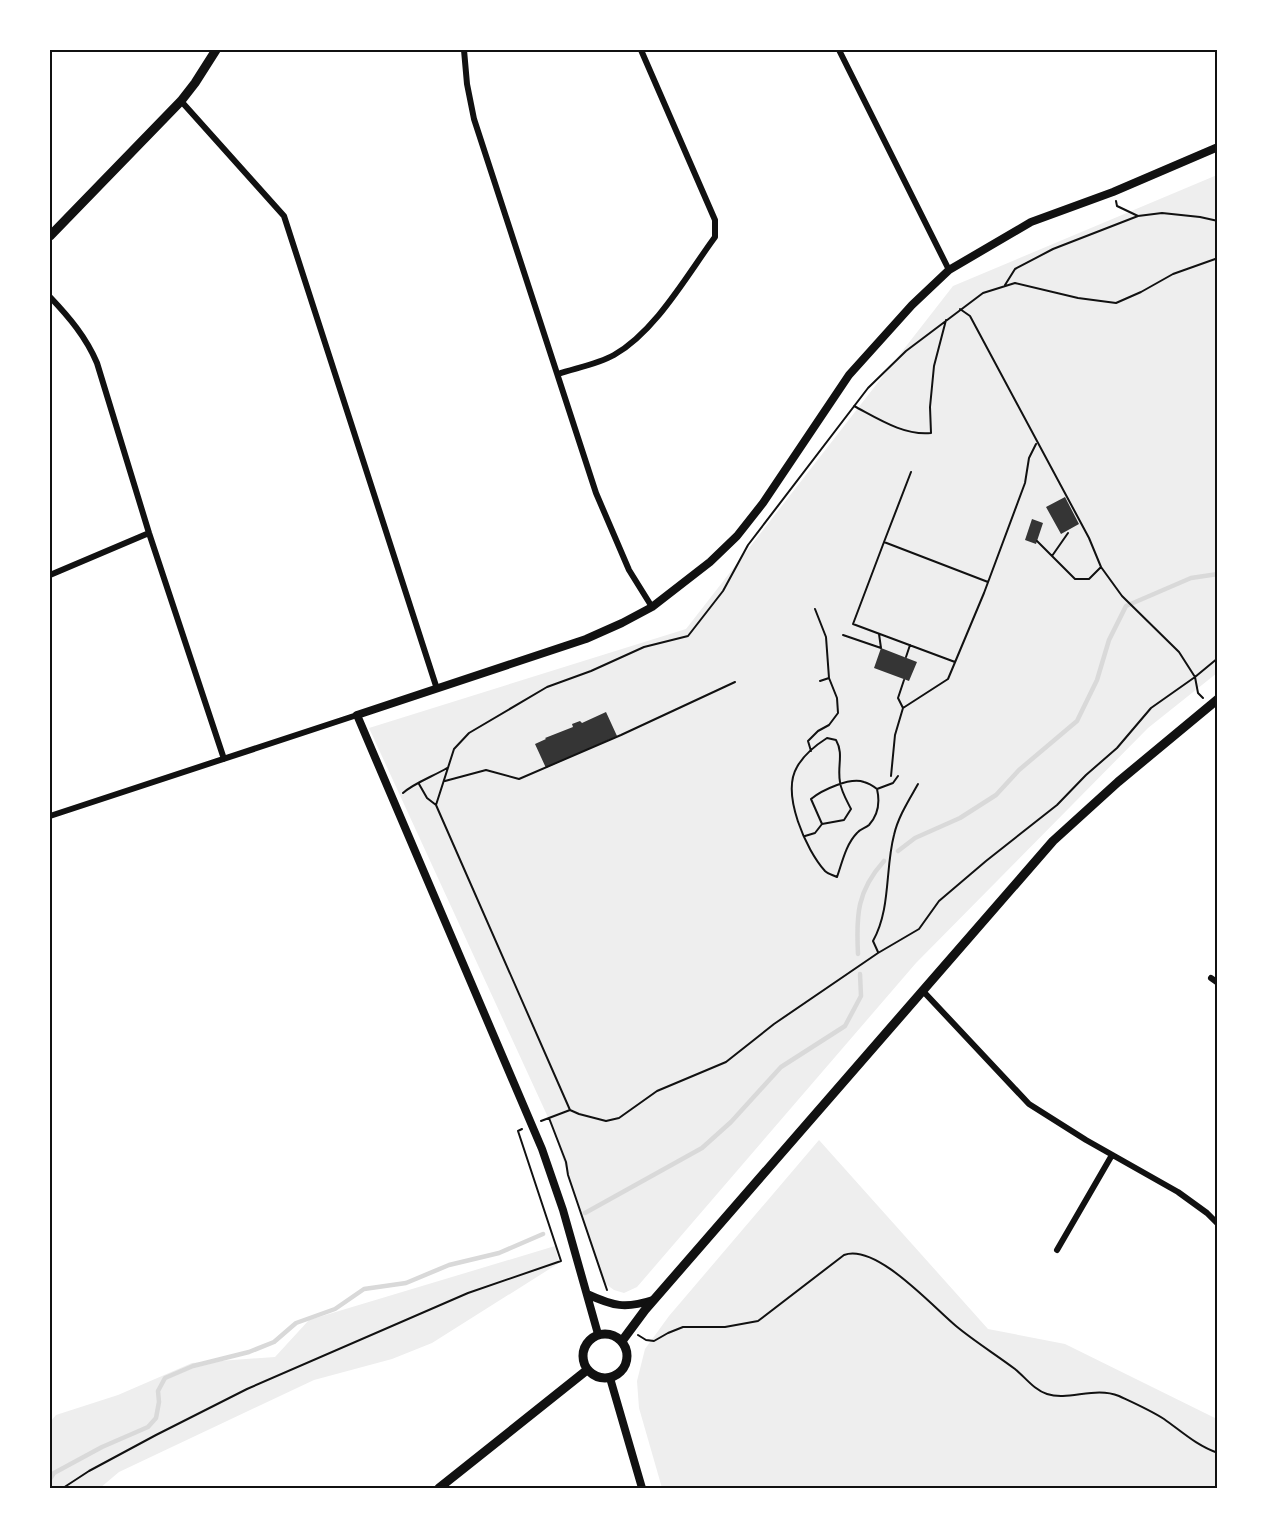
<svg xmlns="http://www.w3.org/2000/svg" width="1267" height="1538" font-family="Signika,sans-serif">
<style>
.green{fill:#eee}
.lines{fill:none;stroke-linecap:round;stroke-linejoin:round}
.stream{stroke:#d9d9d9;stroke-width:4.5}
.building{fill:#353535}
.path{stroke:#111;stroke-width:2}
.minor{stroke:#111;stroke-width:6}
.tertiary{stroke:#111;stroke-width:8}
.secondary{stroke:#111;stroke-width:9}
.neatline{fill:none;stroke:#111;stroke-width:2}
</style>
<rect width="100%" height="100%" fill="#fff"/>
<path class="green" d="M1217,175V673L1148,728L916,963L637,1287L624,1293L614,1290L603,1282L552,1126L369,728L686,629L953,286Z
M819,1140L988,1329L1065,1344L1217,1419V1488H662L639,1408L637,1381L645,1349L669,1316Z
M555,1246L559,1263L432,1343L392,1359L314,1380L119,1472L100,1488H50V1422L56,1415L118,1395L192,1363L275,1357L309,1320Z"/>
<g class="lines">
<path class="stream" d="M898,851L915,838L960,818L996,795L1019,770L1077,721L1097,680L1109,640L1126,606L1191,578L1218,574
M858,954C856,915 857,891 884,861
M585,1213L702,1148L731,1122L781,1067L845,1026L861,996L860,974
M50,1479L54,1473L102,1447L148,1427L156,1418L159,1402L158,1391L165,1378L193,1366L249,1352L274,1342L296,1323L335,1309L364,1289L406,1283L449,1265L499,1253L543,1234"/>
</g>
<path class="building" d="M1065,497L1079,524L1061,534L1046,507Z
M1032,519L1043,523L1036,544L1025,540Z
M881,648L917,662L909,681L874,668Z
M606,712L617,736L546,768L535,744L546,739L545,738L573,727L572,724L580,721L582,723Z"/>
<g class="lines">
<path class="path" d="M1116,201L1117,206L1138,216L1162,213L1200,217L1218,221
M1005,285L1015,269L1053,249L1138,216
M960,309L970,316L1089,538L1101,567L1122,596L1179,652L1195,677L1198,693L1203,698
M854,406C877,418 904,436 931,433L930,407L934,366L946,320
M911,472L884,542L988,582
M1037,541L1075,579H1089L1101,567
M884,542L853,624L955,662
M1052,556L1068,533
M843,635L881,648L879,634
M906,657L910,645
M820,681L829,678
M903,708L898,698L904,680
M811,751L808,741L818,731L829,725L838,713L837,698L829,678L826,637L815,609
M891,776L895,735L903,708L948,679L984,593L1025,483L1029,458L1036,444
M445,781L486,770L519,779L621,735L735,682
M419,784L427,798L436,805
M403,793C414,783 434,776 447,768
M822,824L844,820L851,809C847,801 841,791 840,782C837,766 844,754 836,740L827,738C816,745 803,756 797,767C781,794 806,850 825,871C828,874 833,875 837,877C842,863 846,844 857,833C860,829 866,828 869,825C879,814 880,802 877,789
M805,836L815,833L822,824L811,799C822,790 850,777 864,782C868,783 873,786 877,789L893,783L898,776
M878,952L873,941C891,909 885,869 894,835C898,817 909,800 918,784
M570,1110L436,805L454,749L469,733L547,687L591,671L644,647L688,636L723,591L748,545L868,388L906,351L983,293L1015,283L1078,298L1116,303L1141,292L1173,274L1218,258
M549,1118L566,1162L568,1175L607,1290
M541,1121L570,1110L579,1114L606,1121L619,1118L657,1091L726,1062L774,1024L878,953L919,929L939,901L986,861L1057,805L1086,775L1117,748L1151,708L1195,677L1218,658
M638,1335L646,1340L654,1341L668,1333L683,1327H725L758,1321L844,1255C876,1243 932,1306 956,1326C974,1341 995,1354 1015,1369C1025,1377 1034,1390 1047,1394C1069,1401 1095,1386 1119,1396C1134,1403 1150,1410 1164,1419C1181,1431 1197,1446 1218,1453
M63,1488L89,1471L156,1435L247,1389L468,1293L561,1261L518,1131L522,1129"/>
<path class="minor" d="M464,50L467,84L474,119L596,493L629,570L652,607
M839,50L949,270
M181,101L284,216L437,689
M50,297C69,317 86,337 97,363L149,533L224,759
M558,374C576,368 598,364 614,355C656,331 687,275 715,237V220L641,50
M50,575L149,533
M50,816L357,715
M1211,978L1218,983
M922,990L1029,1104L1086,1140L1178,1192L1207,1213L1218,1224
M1057,1250L1112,1155"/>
<path class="tertiary" d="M587,1294C613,1306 625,1309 653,1300
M598,1334L563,1210L542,1149L357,715L586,639L622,623L652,607L710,562L737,536L763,503L849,375L912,305L949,270L1031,222L1113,192L1218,147
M610,1378L642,1488"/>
<path class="secondary" d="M50,236L181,101L195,83L216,50
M583 1356a22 22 0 1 1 44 0a22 22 0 1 1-44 0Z
M622,1341L645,1310L1053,841L1118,782L1218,699
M439,1488L587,1370"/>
</g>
<rect width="1267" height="1538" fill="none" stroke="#ffffff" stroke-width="102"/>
<rect x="51" y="51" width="1165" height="1436" class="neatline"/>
</svg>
